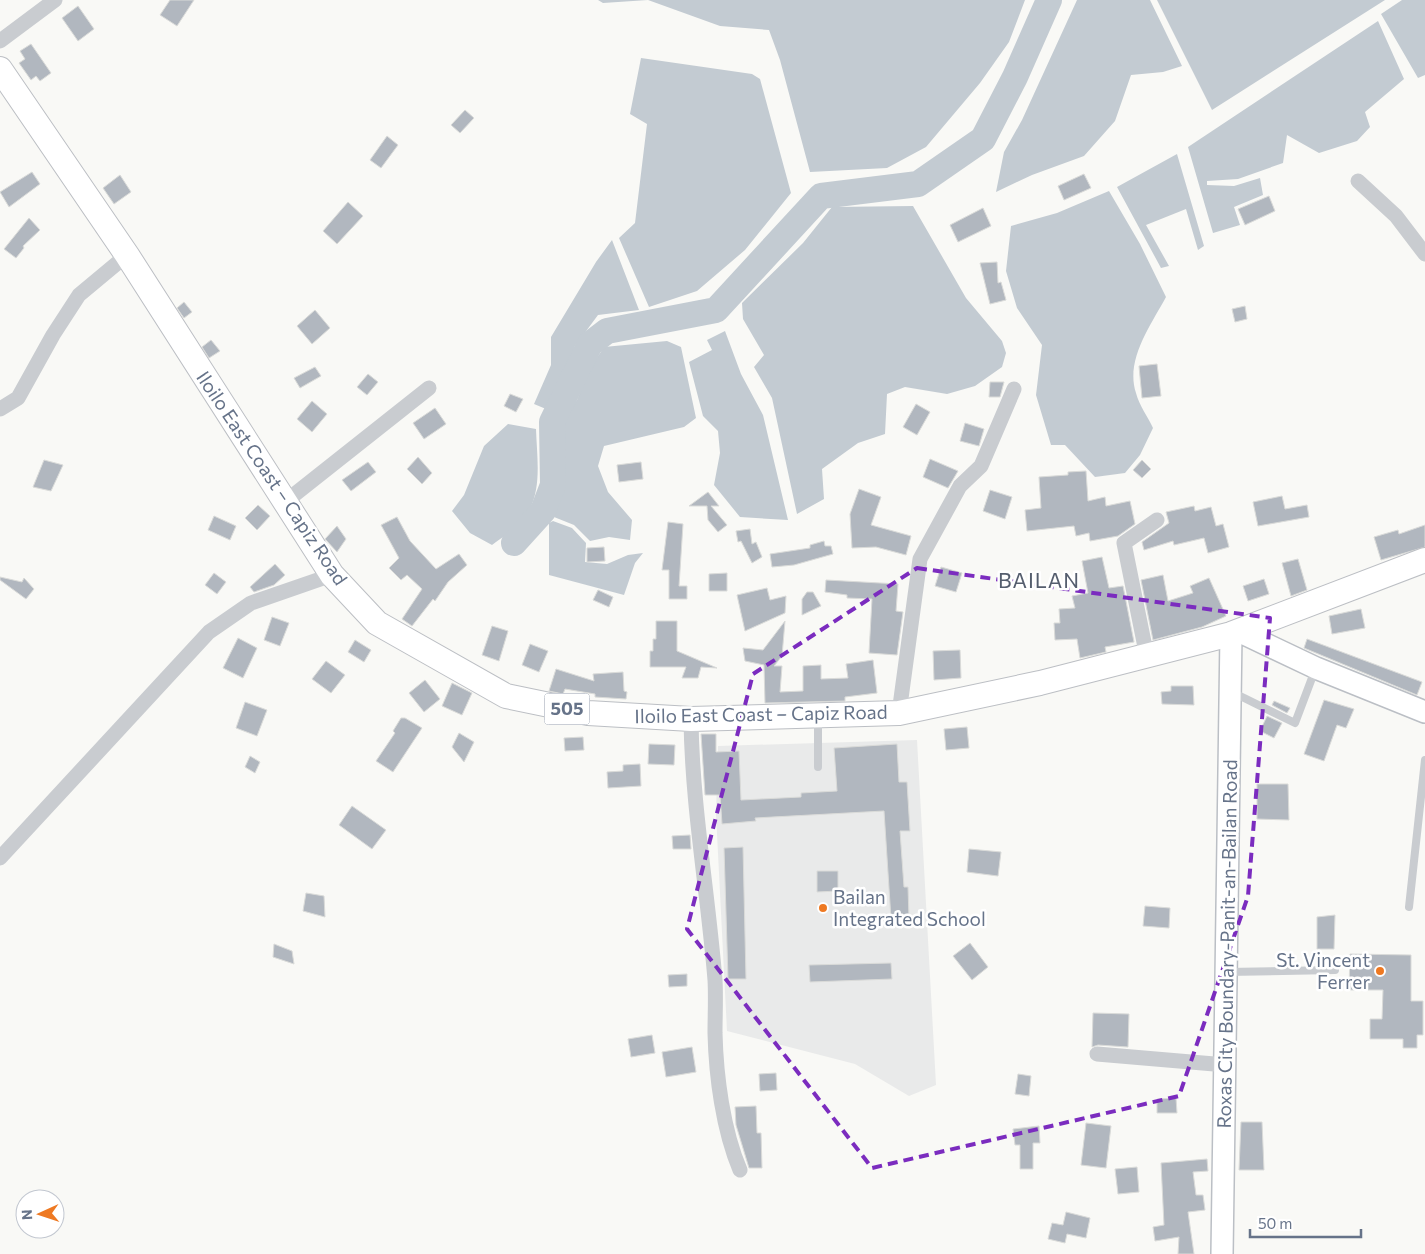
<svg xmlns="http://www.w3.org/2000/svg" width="1425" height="1254" font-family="Commissioner,sans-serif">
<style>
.built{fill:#e9eaea}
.water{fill:#c3cbd2}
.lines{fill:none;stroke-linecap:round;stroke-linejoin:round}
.river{stroke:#c3cbd2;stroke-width:26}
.building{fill:#b1b7bf;stroke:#dadbd9}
.secondary-casing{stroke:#bbbfc5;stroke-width:24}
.primary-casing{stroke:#bcbfc4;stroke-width:26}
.service{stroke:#c9ccd0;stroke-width:8}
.minor{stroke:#c9ccd0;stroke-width:15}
.secondary{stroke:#fff;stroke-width:21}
.primary{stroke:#fff;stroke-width:24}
.marked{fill:none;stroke:#7b2cbf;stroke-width:4;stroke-dasharray:10 6;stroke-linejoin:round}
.poi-dot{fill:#ee7922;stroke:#fff;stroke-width:2}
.labels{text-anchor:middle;stroke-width:5;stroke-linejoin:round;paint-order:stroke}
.shield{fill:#fff;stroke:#949dac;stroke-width:1}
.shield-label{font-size:18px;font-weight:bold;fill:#667389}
.street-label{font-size:19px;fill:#667389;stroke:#fff}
.poi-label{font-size:19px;fill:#667389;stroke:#fff;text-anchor:start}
.quarter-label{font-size:21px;letter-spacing:1px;fill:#555e6e;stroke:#fff}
</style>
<rect width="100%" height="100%" fill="#f9f9f6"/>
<path class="built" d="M917,740L936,1085L909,1096L855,1064L727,1031L716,814L718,746Z"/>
<path class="water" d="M598,0H1025L1009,42L980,83L926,147L887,168L810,172L780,60L769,30L720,26L648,0L603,3Z
M1077,0H1150L1182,66L1163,72L1131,75L1115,121L1084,156L1032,175L996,192L1004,152L1022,120Z
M1157,0H1385L1212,110Z
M1402,0H1425V75L1418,78L1381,14Z
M1378,21L1404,79L1365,112L1370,127L1357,141L1319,153L1287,135L1283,163L1238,179L1207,181V185L1234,186L1260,178L1263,195L1234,207L1240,225L1213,233L1188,147Z
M641,58L752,74L760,79L791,193L745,250L697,291L649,307L619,238L635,223L647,124L630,114Z
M1177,154L1204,246L1198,250L1186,209L1146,225L1169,266L1161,268L1117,187Z
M1109,191L1140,244L1166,297C1151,325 1125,360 1136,393C1139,405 1148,417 1153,428L1140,455L1125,473L1095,477L1065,445H1051L1036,395L1042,345L1017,308L1006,271L1011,226L1057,213Z
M913,206L966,298L1002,341L1006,353L1002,367L975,386L947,394L905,387L887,394L885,434L858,443L822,469L824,499L797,514L772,398L754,367L764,355L743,319L742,303L803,243L832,207Z
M612,240L639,310L598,315L575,346L562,381L546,409L534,404L551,365V337L596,262Z
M725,331L741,374L763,415L788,520L740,517L714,485L720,453L718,431L703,416L689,362L712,350L707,340Z
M667,341L681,347L696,418L684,427L604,446L598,466L608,492L632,520L630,540L609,537L590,541L574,525L554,517L564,478L561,421L577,400L589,370L604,347Z
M508,424L536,429C537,461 544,498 520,523C512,532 501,538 492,545L470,533L452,511L464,495L484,446Z
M553,521L572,528L586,543L585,562L607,564L628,555L643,553L635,563L624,595L549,575V523Z"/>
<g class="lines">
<path class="river" d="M514,543L543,511L553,485L552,422L590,344L607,331L716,310L821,196L918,184L983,139L1015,77L1049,0"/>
</g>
<path class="building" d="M170,0H194L177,26L160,15Z
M78,6L94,29L78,41L62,18Z
M31,44L51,73L40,81L36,76L31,80L19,63L25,59L20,51Z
M465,110L474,118L460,133L451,125Z
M387,136L398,145L381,168L370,160Z
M32,172L40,184L9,207L0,192Z
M1084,174L1091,188L1064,200L1058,186Z
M120,175L131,192L114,204L103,188Z
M1269,196L1275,211L1245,225L1238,209Z
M348,202L363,216L337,244L323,231Z
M983,208L991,226L958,242L950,225Z
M29,218L40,230L23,246L24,248L16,258L4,249Z
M997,262L998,283L1001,282L1006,300L990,304L980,263Z
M184,302L192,312L184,318L177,308Z
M1245,306L1247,319L1235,322L1232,309Z
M315,310L330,328L312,344L297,326Z
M211,340L220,351L209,358L202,347Z
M1157,364L1161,396L1142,398L1139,366Z
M315,367L321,376L300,388L294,378Z
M368,374L378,382L367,395L357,387Z
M990,382H1004L1000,397H989Z
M510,394L523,399L516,412L504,406Z
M312,401L327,414L312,432L297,419Z
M916,404L930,412L917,435L903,427Z
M435,408L446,424L424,439L413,423Z
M965,423L984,429L979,446L960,441Z
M418,457L432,473L422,484L407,469Z
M930,459L958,471L948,488L923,477Z
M44,460L63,465L51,491L33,487Z
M1142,460L1151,469L1142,478L1133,470Z
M368,462L376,472L351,491L342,480Z
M641,462L643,479L619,482L617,465Z
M1086,471L1088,501L1105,497L1106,506L1130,501L1135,524L1118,536L1090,541L1089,533L1076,536L1074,526L1027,531L1025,510L1041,508L1039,477L1068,475V472Z
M859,489L881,497L871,525L911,536L906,555L876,547L852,548L850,514Z
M990,490L1012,497L1005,519L983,511Z
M708,492L719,506H711L727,525L718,532L708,520L707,506H689Z
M1282,496L1285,509L1307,505L1309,517L1258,526L1253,502Z
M258,505L270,516L257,530L245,518Z
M1194,506L1195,511L1211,507L1216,526L1223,524L1229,547L1208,553L1204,538L1174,545L1173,541L1144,550L1142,542L1169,523L1166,512Z
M214,516L236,526L230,540L208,530Z
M397,517L410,541L436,569L459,554L467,565L448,582L435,601L433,599L412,626L402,619L422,589L407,575L401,580L389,568L399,558L381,525Z
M668,522L683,524L679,586H687V599H669V570H662Z
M1425,525V547L1381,560L1374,537L1398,530L1399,534Z
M337,526L346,539L337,552L325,539Z
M750,529L752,544L756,542L762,557L752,563L741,541L738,542L736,531Z
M824,541L825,546H831L833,554L794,565L772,567L770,554L810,548V545Z
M604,547L605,561L587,562V548Z
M1102,557L1109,588L1123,586L1134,642L1105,647L1106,652L1080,658L1077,639L1055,640L1054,623H1060L1059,609L1075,608L1072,596L1088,593L1082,561Z
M1298,559L1307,590L1291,596L1282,563Z
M275,564L285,575L274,585L254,592L250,587Z
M941,567L962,573L956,592L935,586Z
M214,573L226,582L217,594L205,585Z
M727,573V591H709V574Z
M1163,575L1168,601L1193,593L1190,586L1209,578L1226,616L1202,627L1153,640L1141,580Z
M0,577L22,582L24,578L34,589L26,599L0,580Z
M1264,579L1269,594L1248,601L1243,586Z
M826,580L898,584L896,611L903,612L897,655L869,653L872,599L847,598V595L825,592Z
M767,588L770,600L786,596L785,613L745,631L737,595Z
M598,590L613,597L609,607L593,600Z
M807,592H813L821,606L802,615V599Z
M1361,609L1365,628L1332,634L1329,616Z
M272,617L289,623L280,646L264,640Z
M656,621H677V651L717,668L701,667L698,678H682L686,667H650V651H653V639H656Z
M785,621L782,656L774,666H782L780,692L803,691V666L821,665V679L848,678L846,664L873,660L877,693L845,697V701L765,703L764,665L745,661L743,648L763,650Z
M492,626L508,631L499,661L482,655Z
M238,638L257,648L243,678L223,668Z
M1307,639L1422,682L1417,695L1304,648Z
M355,640L371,650L364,662L348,652Z
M530,644L548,651L539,672L522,665Z
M960,650L961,678L934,680L933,651Z
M326,661L345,675L331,693L312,679Z
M556,669L594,681L593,674L623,672L624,691L627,692L626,699L595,697V694L565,689L563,694L549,691Z
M425,680L440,699L424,712L409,693Z
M452,683L472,693L462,715L442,706Z
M1171,686H1193L1194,705L1162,704L1161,692L1171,691Z
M1324,700L1354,709L1346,728L1337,725L1324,761L1304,754Z
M1274,701L1290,708L1287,713L1272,705Z
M245,702L267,710L257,736L236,728Z
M1267,716L1282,723L1274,738L1260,731Z
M401,718H405L422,728L393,772L376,761L395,733L393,731Z
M967,727L969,748L946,750L944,729Z
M459,733L474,742L464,762L452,747Z
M701,734H716V752L739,751L741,800L801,797V793L837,791L834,748L897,744L899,782H907L910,831H900L904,887H908L909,918L891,919L884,811L755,818L756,821L722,824L720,795H705Z
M583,737L584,750L565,751L564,738Z
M649,744L675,745L674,765L648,764Z
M250,756L260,762L255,773L245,767Z
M640,764L641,786L608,788L607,772L623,771V765Z
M1257,784H1288L1289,820L1257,819Z
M352,806L386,830L372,849L339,825Z
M690,835L691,849H673L672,836Z
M743,847L746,979H728L724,848Z
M969,849L1001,852L998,876L967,872Z
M817,871H838V891L817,892Z
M306,893L324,896L325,917L303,911Z
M1145,906L1170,908L1169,928L1143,926Z
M1335,915L1334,949H1317V917Z
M970,943L988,967L972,980L953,956Z
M274,944L292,951L294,964L273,957Z
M1350,954L1411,955V1001H1423V1035H1417V1048H1403V1039H1370V1019H1382L1383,990H1349Z
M891,963L892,979L810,982L809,965Z
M687,974V986L669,987L668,975Z
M1093,1013L1129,1014L1128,1047L1098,1045L1092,1047Z
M652,1035L655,1053L631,1057L628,1039Z
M692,1047L696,1072L666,1077L662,1052Z
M776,1073L777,1090L760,1091L759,1074Z
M1018,1074L1031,1076L1029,1096L1015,1094Z
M1176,1098L1177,1113H1157V1099Z
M756,1106L757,1133H761L762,1168H749L736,1125L735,1107Z
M1241,1122H1262L1264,1170H1239Z
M1086,1123L1111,1126L1106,1168L1081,1165Z
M1039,1126L1040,1143H1033V1169H1020V1145H1015L1013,1129Z
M1207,1159L1208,1171L1193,1172L1196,1195H1203L1205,1210L1188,1212L1194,1254H1178L1179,1237L1155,1241L1153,1227L1164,1225L1161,1163Z
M1137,1167L1139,1192L1118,1194L1115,1169Z
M1066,1212L1090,1218L1086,1238L1067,1234L1065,1243L1048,1239L1052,1223L1063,1225Z"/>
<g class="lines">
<defs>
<path id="secondary" d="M1238,631L1316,668L1425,712
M1222,1254L1231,634"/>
<path id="primary" d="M0,69L127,255L332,575L377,623L506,696L588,713L691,719L899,713L1040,683L1231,634L1425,560"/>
</defs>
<use href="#secondary" class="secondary-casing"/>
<use href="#primary" class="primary-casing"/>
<path class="service" d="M1232,692L1295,723L1315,670
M818,719V767
M1409,907L1425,760
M1227,972L1335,970"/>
<path class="minor" d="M0,41L55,0
M1358,181L1396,216L1425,254
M0,409L18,398L53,335L79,295L127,255
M285,502L429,388
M1147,657L1124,543L1157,520
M899,713L920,559L960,486L981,466L1014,389
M691,719C692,806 708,893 715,980C716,997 715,1015 715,1033C716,1076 723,1130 740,1170
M0,858L209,632L251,603L332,575
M1097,1054L1226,1065"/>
<use href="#secondary" class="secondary"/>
<use href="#primary" class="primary"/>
</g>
<path class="marked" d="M917,568L1270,618L1248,896L1179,1096L872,1168L687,929L753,674Z"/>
<g class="poi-dot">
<circle cx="823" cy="908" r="5"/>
<circle cx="1380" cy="971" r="5"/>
</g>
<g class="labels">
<rect class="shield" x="544.5" y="693.5" width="45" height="31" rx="4"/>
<g class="shield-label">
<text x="567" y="715">505</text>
</g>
<g class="street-label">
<text transform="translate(272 478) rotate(56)" y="7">Iloilo East Coast – Capiz Road</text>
<text transform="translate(761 714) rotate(-1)" y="7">Iloilo East Coast – Capiz Road</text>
<text transform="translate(1227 944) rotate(-89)" y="7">Roxas City Boundary-Panit-an-Bailan Road</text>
</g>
<g class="poi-label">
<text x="833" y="904">Bailan<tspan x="833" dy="22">Integrated School</tspan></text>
<text x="1370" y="967" text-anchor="end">St. Vincent<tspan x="1370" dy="22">Ferrer</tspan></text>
</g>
<g class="quarter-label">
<text x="1039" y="588">BAILAN</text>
</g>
</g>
<g transform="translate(40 1214) rotate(267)"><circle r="24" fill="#ffffff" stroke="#c2c7d0"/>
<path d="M0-4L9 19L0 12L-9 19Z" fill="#ee7922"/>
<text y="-8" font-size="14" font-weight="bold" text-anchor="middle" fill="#667389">N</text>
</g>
<path d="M1250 1229v8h111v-8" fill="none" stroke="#667389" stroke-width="2.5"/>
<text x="1258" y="1229" font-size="15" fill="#667389" stroke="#ffffff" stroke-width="4" paint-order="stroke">50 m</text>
</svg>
